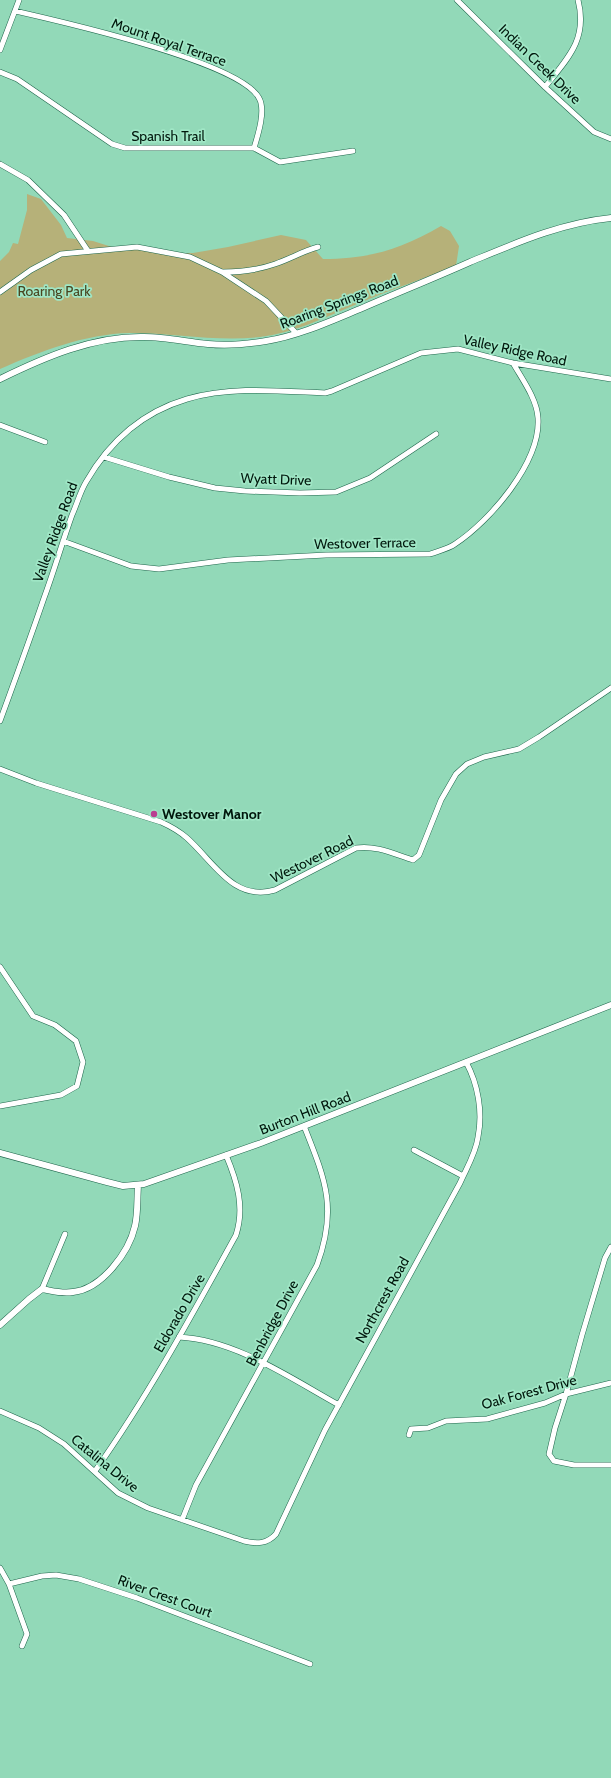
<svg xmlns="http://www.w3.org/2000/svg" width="611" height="1778" font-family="Cabin,sans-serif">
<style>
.green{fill:#b6b179}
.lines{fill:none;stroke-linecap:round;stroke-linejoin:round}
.minor-casing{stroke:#1e664b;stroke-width:6}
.tertiary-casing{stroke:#1e664b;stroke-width:7}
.minor{stroke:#fff;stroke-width:5}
.tertiary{stroke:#fff;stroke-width:6}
.poi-dot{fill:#ba3f90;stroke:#9fe6c5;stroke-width:1.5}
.labels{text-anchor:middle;stroke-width:3.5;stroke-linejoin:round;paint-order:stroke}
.street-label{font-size:14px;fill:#00170c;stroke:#9fe6c5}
.park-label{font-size:14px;fill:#494520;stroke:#9fe6c5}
.poi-label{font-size:14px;font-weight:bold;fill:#00170c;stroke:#9fe6c5;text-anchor:start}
</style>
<rect width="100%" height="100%" fill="#92d9b8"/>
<path class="green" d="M27,194L41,199L61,225L67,238L93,241L112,247L182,253H193L228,247L281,235L306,240L323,259C370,259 401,249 441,226L450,231L459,246L456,266C423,279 389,290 357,304C326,317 294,333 260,337C217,342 174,333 130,333C85,334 41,351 0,369V261L9,252L13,243L18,244L27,210Z"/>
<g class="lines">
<defs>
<path id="minor" d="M457,0L545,87L594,132L611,139
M15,11C59,21 240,62 259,98C266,110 258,135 254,148
M0,50L19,0
M0,72L17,79L112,144L125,148H254L280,162L353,151
M545,87C568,58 588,39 578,0
M0,164L28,180L64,215L88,251
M223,272C241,272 258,270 275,264C290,259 303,251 318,247
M0,292L31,270L61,254L137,247L190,257L222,272L266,301L296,333
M0,425L45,442
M104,457L169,477L215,488L245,491L300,493L336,492L370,478L436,434
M63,541L131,566L159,569L228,560L326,555L430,554C438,551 448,549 455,544C490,521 541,462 538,418C537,399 522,379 513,363
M0,721C15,680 30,639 44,598C54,571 62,543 72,515C77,504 80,492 86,482C109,442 143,412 187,399C231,386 279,391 325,393L332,391L421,353L458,349L513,363L611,379
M0,769L36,783L161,822C170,826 179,831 187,838C214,862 233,902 275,890L356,848C376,845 394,854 413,860L419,855L441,800L456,774L467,764L484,757L519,749L539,737L611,688
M0,1106L61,1095L77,1086L83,1062L76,1041L55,1025L33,1016L0,967
M414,1150L463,1176
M611,1247L605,1258L582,1335L566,1394L555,1428L549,1454L554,1461L574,1465H611
M42,1289L65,1234
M179,1337C236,1340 290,1378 339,1405
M0,1411L39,1428L64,1444L118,1493L148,1508L244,1541C257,1544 267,1544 276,1534L325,1430L460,1183C466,1169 476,1153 478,1137C483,1112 478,1084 466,1062
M409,1435L411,1429L428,1428L446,1421L487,1419L545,1403L566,1394L611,1383
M95,1471C148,1396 192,1315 236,1235C245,1207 237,1181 226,1155
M182,1520L196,1485L317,1265C338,1208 325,1179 304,1126
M0,1568L9,1584L27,1634L22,1646
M9,1584L42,1576L56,1575L79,1579L137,1598L310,1664"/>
<path id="tertiary" d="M0,379C45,357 93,336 144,337C165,337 187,342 208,344C227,346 248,344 266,341C298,336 331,321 360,309C397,293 434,278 470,262C516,243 561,223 611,218
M0,1153L107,1182L123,1186L144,1184L261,1143L611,1005
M0,1325L29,1299L42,1289C53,1291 62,1294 73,1292C102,1289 129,1252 135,1226C138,1213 137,1199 138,1186"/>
</defs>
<use href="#minor" class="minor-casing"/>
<use href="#tertiary" class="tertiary-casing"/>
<use href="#minor" class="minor"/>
<use href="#tertiary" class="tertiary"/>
</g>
<circle class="poi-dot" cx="154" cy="814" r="4"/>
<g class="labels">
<g class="street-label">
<text transform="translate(169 42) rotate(19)" y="5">Mount Royal Terrace</text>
<text transform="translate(540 64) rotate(44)" y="5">Indian Creek Drive</text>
<text x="168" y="141">Spanish Trail</text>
<text transform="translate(339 302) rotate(-21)" y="5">Roaring Springs Road</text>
<text transform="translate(515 350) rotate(12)" y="5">Valley Ridge Road</text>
<text transform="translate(276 479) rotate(2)" y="5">Wyatt Drive</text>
<text transform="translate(55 532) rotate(-70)" y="5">Valley Ridge Road</text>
<text transform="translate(365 543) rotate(-1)" y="5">Westover Terrace</text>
<text transform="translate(312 859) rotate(-26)" y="5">Westover Road</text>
<text transform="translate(305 1113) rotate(-21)" y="5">Burton Hill Road</text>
<text transform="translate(382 1300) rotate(-61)" y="5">Northcrest Road</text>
<text transform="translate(179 1313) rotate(-60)" y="5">Eldorado Drive</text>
<text transform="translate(272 1323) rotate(-62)" y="5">Benbridge Drive</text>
<text transform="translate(529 1392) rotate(-15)" y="5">Oak Forest Drive</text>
<text transform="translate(105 1463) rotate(39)" y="5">Catalina Drive</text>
<text transform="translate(165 1596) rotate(20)" y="5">River Crest Court</text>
</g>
<g class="park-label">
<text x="54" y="296">Roaring Park</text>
</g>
<g class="poi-label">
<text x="162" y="819">Westover Manor</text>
</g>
</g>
</svg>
